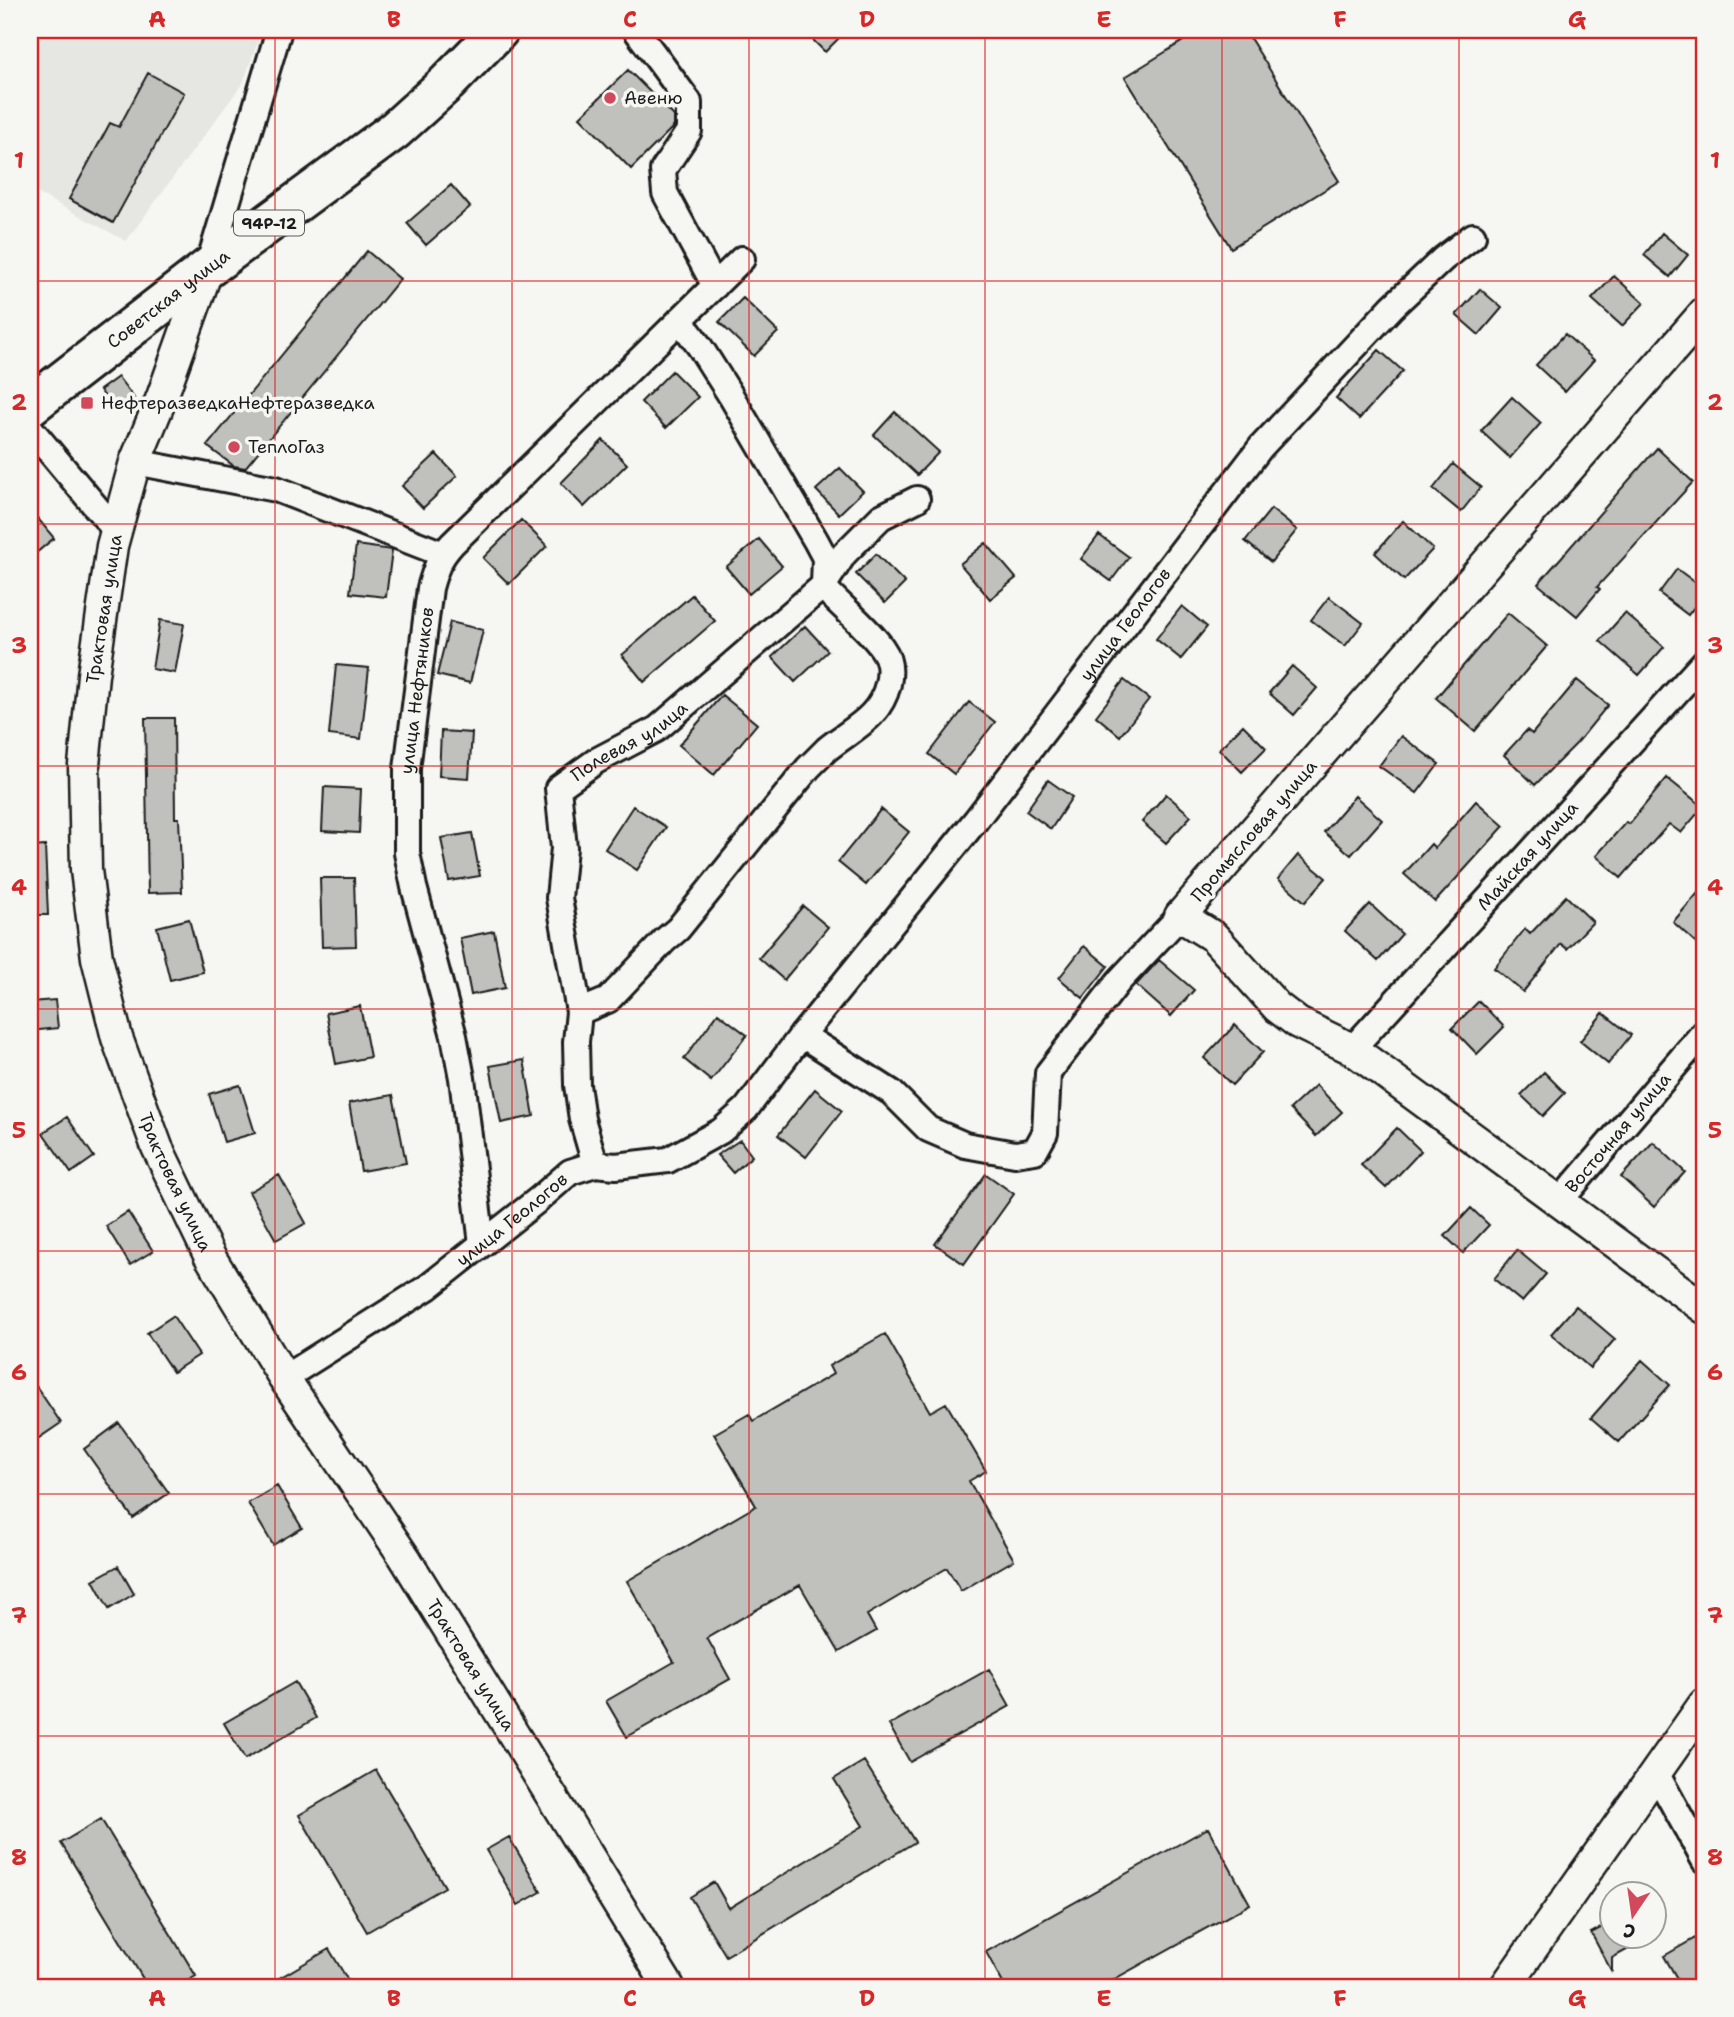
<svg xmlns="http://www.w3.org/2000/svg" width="1734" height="2017" font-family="'Shantell Sans',sans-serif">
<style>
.built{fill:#e6e6e2}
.building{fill:#c0c0bd;stroke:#1c1c1c;stroke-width:2}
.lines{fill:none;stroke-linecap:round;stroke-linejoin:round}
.minor-casing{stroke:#1c1c1c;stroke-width:30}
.tertiary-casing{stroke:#1c1c1c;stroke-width:35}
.primary-casing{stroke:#1c1c1c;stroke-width:44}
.minor{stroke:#f6f6f2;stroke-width:24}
.tertiary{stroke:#f6f6f2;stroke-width:30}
.primary{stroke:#f6f6f2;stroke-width:38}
.grid{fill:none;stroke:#d62828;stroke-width:2;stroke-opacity:0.55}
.poi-dot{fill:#d1495b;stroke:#f6f6f2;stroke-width:2.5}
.labels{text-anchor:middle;stroke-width:7;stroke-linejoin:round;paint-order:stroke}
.shield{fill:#f6f6f2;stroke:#5d5d5c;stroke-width:2}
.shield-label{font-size:16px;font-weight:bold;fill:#1c1c1c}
.poi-label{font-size:18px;fill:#1c1c1c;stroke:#f6f6f2;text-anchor:start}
.street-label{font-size:18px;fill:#1c1c1c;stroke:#f6f6f2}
.neatline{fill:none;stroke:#d62828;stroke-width:2.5}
.grid-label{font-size:23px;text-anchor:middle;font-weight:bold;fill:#d62828}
</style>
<rect width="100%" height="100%" fill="#f6f6f2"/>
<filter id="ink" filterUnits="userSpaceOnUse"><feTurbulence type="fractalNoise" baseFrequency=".0143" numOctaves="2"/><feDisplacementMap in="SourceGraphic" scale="14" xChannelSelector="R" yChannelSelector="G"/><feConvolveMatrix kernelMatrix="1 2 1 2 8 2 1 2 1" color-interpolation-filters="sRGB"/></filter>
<g filter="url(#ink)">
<path class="built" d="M30,30H262L243,83L126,241L30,189Z"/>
<path class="building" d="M803,30H847L825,52Z
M1201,30H1245L1339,181L1231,248L1125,77Z
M628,70L674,116V126L631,169L580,117Z
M148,73L184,93L113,223L69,199L110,123L119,127Z
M451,185L470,207L426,245L407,223Z
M1662,233L1688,255L1670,277L1644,255Z
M367,251L400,279L245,468L234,466L207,446Z
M1614,276L1644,303L1622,326L1592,299Z
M1480,289L1502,308L1479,335L1456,315Z
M743,298L778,332L754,356L719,322Z
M1565,334L1594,360L1565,392L1536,365Z
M1379,350L1403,371L1359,419L1336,398Z
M672,371L698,397L666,428L641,402Z
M118,377L134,398L115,411L100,390Z
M1512,397L1541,423L1510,458L1481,431Z
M895,412L939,452L917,475L874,435Z
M603,440L627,464L584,507L561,483Z
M1657,448L1693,482L1597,587L1600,589L1577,616L1538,584Z
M436,454L457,476L423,508L402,486Z
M1453,464L1481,487L1461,512L1433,489Z
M840,468L863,491L839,514L816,490Z
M30,509L54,538L30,558Z
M1271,509L1297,530L1271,562L1245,541Z
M521,520L547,546L509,584L483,558Z
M1403,521L1433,549L1404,580L1375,553Z
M1099,535L1129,557L1111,581L1081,559Z
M759,539L782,566L749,594L726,567Z
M986,543L1016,578L990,599L960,564Z
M356,545L392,550L386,597L350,593Z
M876,554L905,583L885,603L856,574Z
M1677,569L1704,589V594L1688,615L1659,593Z
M692,595L715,621L644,682L622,655Z
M1329,597L1363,623L1345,646L1311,620Z
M1182,606L1207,627L1181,659L1156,639Z
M1508,613L1547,646L1475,731L1436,698Z
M1625,613L1664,647L1639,675L1600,641Z
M160,620L184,624L175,673L152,669Z
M450,622L483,630L470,683L437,675Z
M805,626L828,651L795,682L772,657Z
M336,665L369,668L361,739L329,735Z
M1292,666L1317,688L1294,715L1269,693Z
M1124,680L1149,699L1120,736L1096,716Z
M1577,680L1608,705L1577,743L1535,785L1504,755L1527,730L1532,734Z
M722,695L757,724L714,775L679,745Z
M969,702L995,722L954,774L929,754Z
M145,718H174L175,818H179L182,892L148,893Z
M1243,725L1266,748L1242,772L1219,749Z
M441,731L472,733L469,778L439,776Z
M1401,736L1439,764L1417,793L1379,766Z
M1667,778L1703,807L1681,833L1669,824L1621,878L1596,856L1626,822L1629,824Z
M1048,780L1072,797L1051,829L1026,811Z
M324,787L361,789L359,833L322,831Z
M1166,794L1191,816L1166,843L1142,822Z
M1355,796L1382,820L1351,855L1324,832Z
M1476,801L1504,826L1435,902L1404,874L1431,844L1435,848Z
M633,806L666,827L637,870L605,849Z
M881,809L909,832L866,885L838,862Z
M472,833L480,876L449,881L441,838Z
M45,846L48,915H30V847Z
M1298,855L1326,878L1305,902L1278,879Z
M320,878H354L356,946L322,947Z
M1704,886V950L1673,922Z
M1566,896L1593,922L1567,949L1561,944L1523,992L1494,968L1525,929L1530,934Z
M1370,904L1402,934L1378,961L1345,931Z
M803,906L828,927L784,980L759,958Z
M189,919L203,972L170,980L157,927Z
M494,931L505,988L471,995L460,938Z
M1084,946L1108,966L1083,998L1059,978Z
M1159,960L1194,990L1171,1016L1136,985Z
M55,1000L58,1028L30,1031V1002Z
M1479,1001L1504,1027L1477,1054L1452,1028Z
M360,1006L370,1057L336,1064L326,1013Z
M718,1013L747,1035L711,1081L684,1059Z
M1603,1013L1631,1035L1608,1064L1580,1041Z
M1235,1025L1263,1052L1232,1085L1204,1058Z
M524,1060L534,1116L501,1123L490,1066Z
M1544,1072L1565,1093L1543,1116L1521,1095Z
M240,1085L255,1133L224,1142L209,1094Z
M1316,1085L1342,1112L1316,1136L1290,1109Z
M815,1089L842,1111L806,1157L778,1135Z
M393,1095L406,1163L361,1171L349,1103Z
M67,1117L94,1157L71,1173L43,1133Z
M1397,1128L1421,1151L1386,1188L1361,1165Z
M740,1140L752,1156L733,1173L717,1155Z
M1653,1142L1685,1172L1654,1207L1621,1177Z
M986,1174L1014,1194L964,1264L935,1244Z
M279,1175L306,1223L276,1240L249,1192Z
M1471,1208L1489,1225L1463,1253L1445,1236Z
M128,1212L153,1251L130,1265L106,1226Z
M1517,1250L1546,1274L1522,1302L1494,1279Z
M1576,1306L1615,1339L1590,1368L1551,1334Z
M173,1316L199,1355L173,1372L147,1333Z
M885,1334L930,1412L946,1403L986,1471L969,1481L1014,1560L961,1591L947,1568L867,1615L876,1631L839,1652L800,1585L707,1638L730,1679L627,1737L606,1701L674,1662L627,1581L756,1506L714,1434L749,1414L753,1421L833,1374L829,1366Z
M1642,1360L1670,1385L1619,1442L1591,1418Z
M30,1377L61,1423L30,1444Z
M119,1423L169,1493L133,1518L84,1449Z
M277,1486L302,1528L273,1545L248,1503Z
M118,1566L134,1594L109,1609L93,1580Z
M989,1669L1010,1706L910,1762L889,1725Z
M295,1682L316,1718L245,1759L224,1723Z
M864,1761L915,1842L726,1956L690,1897L714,1882L729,1908L863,1826L834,1779Z
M376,1770L445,1887L367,1932L299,1815Z
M101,1819L196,1976L177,1987H148L61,1843Z
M1208,1828L1250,1904L1100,1987H1005L986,1952Z
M509,1837L541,1892L518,1905L486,1850Z
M1612,1922V1936H1652L1612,1958V1972L1591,1933Z
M1704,1933V1987H1682L1664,1956Z
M329,1949L352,1987H264Z"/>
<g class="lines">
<defs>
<g id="minor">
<path d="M636,30L689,102V131L663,170L665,193L715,286"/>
<path d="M208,267L279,30"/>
<path d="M30,428L116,531"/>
<path d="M135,462L276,489L443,554"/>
<path d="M579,1012L608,1000L665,940L678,929L808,768C814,762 821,755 827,749C853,728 880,718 888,684C891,670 890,659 882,648C868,628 846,611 829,593L824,585L825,558L816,541L731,396L700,347L680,320"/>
<path d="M802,1035L891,1092L928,1129L965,1145L1015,1154L1035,1151L1045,1133L1048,1073L1119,981L1180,916"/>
<path id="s1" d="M1352,1049L1704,662"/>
<path id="s2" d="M595,1164L582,1119L577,1085L576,1042L579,1012L559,898L564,848L558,788L596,761L657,729L824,585L844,554L881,517L917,499"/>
<path id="s3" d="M1559,1202L1704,1032"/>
<path id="s4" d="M482,1244L462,1078L454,1036L414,887L407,853V769L430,588C435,570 439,558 452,544L742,259"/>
<path id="s5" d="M284,1378L428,1287L539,1199L570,1172L595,1164L616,1166L668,1160L721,1131L746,1109L802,1035L976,820L1261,447L1392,307L1443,259L1473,236"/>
<path d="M1655,1771L1704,1860"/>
</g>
<g id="tertiary">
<path id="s6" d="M208,268L162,397L135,462L112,546L93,675L84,765L86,870L97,958L117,1038L157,1147L209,1255L284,1378L405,1558L669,1987"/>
<path d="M1704,313L1180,916L1214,937L1277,1007L1298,1023L1352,1049L1704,1308"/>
<path d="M1505,1987L1704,1704"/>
</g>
<g id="primary">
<path id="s7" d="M30,406L208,268L395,130L447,83L499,30"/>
</g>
</defs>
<use href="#minor" class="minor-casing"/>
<use href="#tertiary" class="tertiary-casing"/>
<use href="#primary" class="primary-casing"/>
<use href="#minor" class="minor"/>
<use href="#tertiary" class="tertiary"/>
<use href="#primary" class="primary"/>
</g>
</g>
<path class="grid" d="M275,30V1987M512,30V1987M749,30V1987M985,30V1987M1222,30V1987M1459,30V1987M30,281H1704M30,524H1704M30,766H1704M30,1009H1704M30,1251H1704M30,1494H1704M30,1736H1704"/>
<g class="poi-dot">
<circle cx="610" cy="98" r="7"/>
<rect x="80" y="396" width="14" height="14" rx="3.5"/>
<circle cx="234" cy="447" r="7"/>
</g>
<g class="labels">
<rect class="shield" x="234" y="210.5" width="70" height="25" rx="5"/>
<g class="shield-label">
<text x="269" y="229">94Р-12</text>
</g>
<g class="poi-label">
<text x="624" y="104">Авеню</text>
<text x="101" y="409">НефтеразведкаНефтеразведка</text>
<text x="248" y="453">ТеплоГаз</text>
</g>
<g class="street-label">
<text dy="6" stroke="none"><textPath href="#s7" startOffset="175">Советская улица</textPath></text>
<text transform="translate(104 609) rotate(-81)" y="6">Трактовая улица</text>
<text dy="6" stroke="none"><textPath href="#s5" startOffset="1162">улица Геологов</textPath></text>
<text dy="6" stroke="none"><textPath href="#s4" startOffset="562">улица Нефтяников</textPath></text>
<text dy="6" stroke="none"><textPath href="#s2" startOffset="466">Полевая улица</textPath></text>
<text transform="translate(1254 831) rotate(-49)" y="6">Промысловая улица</text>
<text dy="6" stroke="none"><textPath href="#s1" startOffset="261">Майская улица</textPath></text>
<text dy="6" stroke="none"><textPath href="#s3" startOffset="91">Восточная улица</textPath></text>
<text dy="6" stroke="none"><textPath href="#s6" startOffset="947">Трактовая улица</textPath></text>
<text dy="6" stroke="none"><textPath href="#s5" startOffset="278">улица Геологов</textPath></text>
<text dy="6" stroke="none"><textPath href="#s6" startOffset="1514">Трактовая улица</textPath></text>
</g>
</g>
<rect width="1734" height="2017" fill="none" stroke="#f6f6f2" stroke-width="77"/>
<g transform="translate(1633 1915) rotate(193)"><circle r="33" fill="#f6f6f2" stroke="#9f9f9c" stroke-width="2"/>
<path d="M0-5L12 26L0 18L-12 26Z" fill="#d1495b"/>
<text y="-10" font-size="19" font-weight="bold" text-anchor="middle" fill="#1c1c1c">С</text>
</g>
<rect x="38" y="38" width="1658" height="1941" class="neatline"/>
<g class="grid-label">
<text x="157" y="27">A</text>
<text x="394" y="27">B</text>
<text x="630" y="27">C</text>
<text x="867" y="27">D</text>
<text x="1104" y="27">E</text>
<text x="1340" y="27">F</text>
<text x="1577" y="27">G</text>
<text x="19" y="168">1</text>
<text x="1715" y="168">1</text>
<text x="19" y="410">2</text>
<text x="1715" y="410">2</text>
<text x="19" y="653">3</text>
<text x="1715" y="653">3</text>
<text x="19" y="895">4</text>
<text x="1715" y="895">4</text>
<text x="19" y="1138">5</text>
<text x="1715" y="1138">5</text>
<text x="19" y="1380">6</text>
<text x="1715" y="1380">6</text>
<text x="19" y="1623">7</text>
<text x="1715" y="1623">7</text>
<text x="19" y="1865">8</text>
<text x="1715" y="1865">8</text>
<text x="157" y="2006">A</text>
<text x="394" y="2006">B</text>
<text x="630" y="2006">C</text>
<text x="867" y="2006">D</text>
<text x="1104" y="2006">E</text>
<text x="1340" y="2006">F</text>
<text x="1577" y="2006">G</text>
</g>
</svg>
